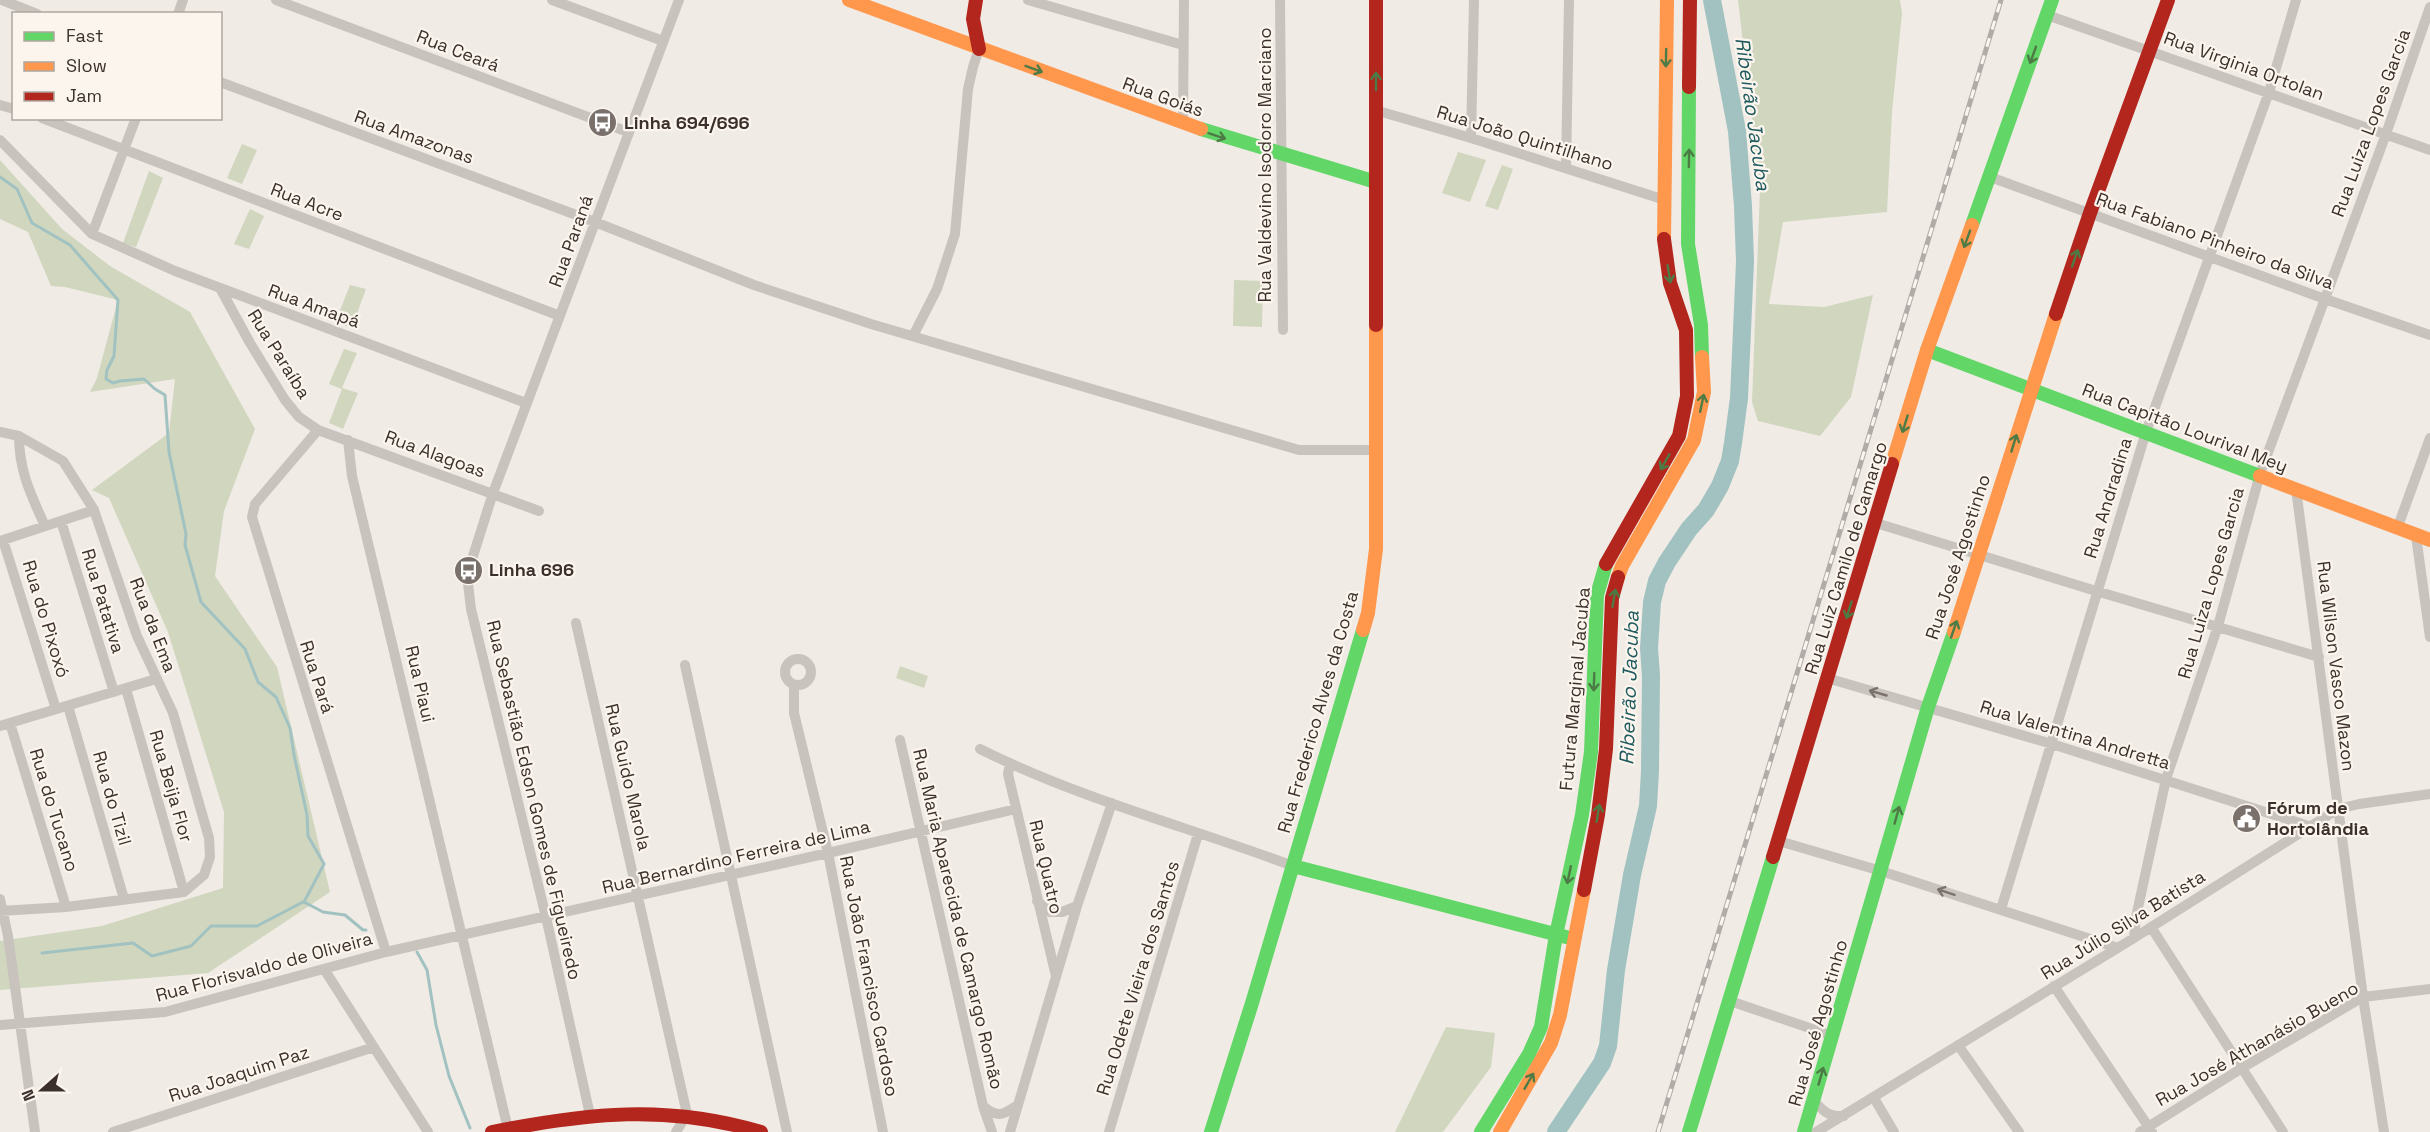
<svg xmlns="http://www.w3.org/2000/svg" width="2430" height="1132" font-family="'Space Grotesk',sans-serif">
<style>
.green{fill:#d1d6bf}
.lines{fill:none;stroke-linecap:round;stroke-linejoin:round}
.stream{stroke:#a1c2c1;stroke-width:3}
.river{stroke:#a1c2c1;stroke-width:18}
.street{stroke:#c9c3be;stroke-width:10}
.fast{stroke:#63d668;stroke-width:14}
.slow{stroke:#ff974d;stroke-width:14}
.jam{stroke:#b3261e;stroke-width:14}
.rail-casing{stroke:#b1aca8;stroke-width:5}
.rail{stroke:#fbf5ee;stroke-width:3;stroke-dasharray:9;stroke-linecap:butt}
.oneway{stroke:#4d7b46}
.oneway2{stroke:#7b726d}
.labels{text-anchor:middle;stroke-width:4.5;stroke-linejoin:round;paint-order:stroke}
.street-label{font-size:18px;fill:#3b302b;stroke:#fbf5ee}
.poi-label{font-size:18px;font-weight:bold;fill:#3b302b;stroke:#fbf5ee;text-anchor:start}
.water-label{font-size:20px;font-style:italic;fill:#1f5a5e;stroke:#fbf5ee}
</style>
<rect width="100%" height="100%" fill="#f0ebe5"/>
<path class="green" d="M1738,0H1900L1902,13L1892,112L1887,212L1783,222L1769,304L1824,307L1873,295L1851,397L1820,436L1758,421L1752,402L1760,189Z
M242,144L257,150L242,184L227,178Z
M1458,152L1486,160L1470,202L1442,193Z
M0,160L62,229L110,266L190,312L255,429L224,511L215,576L277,667L330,892L208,973L0,990V941L102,926L223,888L224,812L168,632L109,498L92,490L169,433L175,379L90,392L97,378L118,300L65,287L51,286L28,232L0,219Z
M1502,165L1513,169L1498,210L1485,206Z
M149,171L163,178L136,247L123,243Z
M250,209L264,216L249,249L234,244Z
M1234,280L1263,281L1262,327L1233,326Z
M350,285L366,289L352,327L335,323Z
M344,349L357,353L342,388L358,393L343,429L329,423L342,389L329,384Z
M900,666L928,676L924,688L896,678Z
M1446,1027L1495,1033L1491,1067L1443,1132H1395Z"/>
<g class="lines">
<path class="stream" d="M0,177L17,189L32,223L70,245L118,300L114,356L107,370L106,379L113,383L120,381L144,379L155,389L165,395L169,452L186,534L185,545L201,602L245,649L258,682L276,697L290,728L294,755L307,815L308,836L324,864L304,902L323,912L345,915L363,930H366
M417,952L427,970L436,1025L449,1076L470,1128
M42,953L133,943L152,956L191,946L211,926H257L303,902"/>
<path class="river" d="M1556,1132L1602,1063L1608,1046L1616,970L1632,875L1648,806L1650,771L1651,676L1649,648L1652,602L1657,581L1667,562L1689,529L1706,510L1720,486L1730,461L1733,443L1739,398L1743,308L1745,261L1743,206L1737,131L1712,0"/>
<path class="street" d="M2,0L37,14
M276,0L628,132
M552,0L663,41
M1028,0L1183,45
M1280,0L1283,330
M178,14L183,0
M2047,15L2430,150
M220,82L595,222L754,285L871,324L1299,450H1377
M0,105L14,109
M1375,110L1471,138L1665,200
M42,118L560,316
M1183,124L1184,0
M1471,138L1474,0
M0,140L92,234L175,271L526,403
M1566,168L1569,0
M1990,177L2325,299L2430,335
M92,234L136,118
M220,288L250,343L285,400L299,417L318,430L539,511
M913,336L937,289L955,234L968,89L973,67L979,49
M318,430L255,504L252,517L386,952
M0,432L19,436L63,461L94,510L137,636L173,713L209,838L210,857L204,875L184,892L66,907L0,911
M19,436C19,471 31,495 45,526
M348,440L352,476L508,1129
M2296,489L2363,997L2384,1132
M61,521L114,692
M1876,523L2096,591L2319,657
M2397,529L2430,438
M2416,536L2430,637
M3,540L56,709
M0,541L94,510
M576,623L687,1114L676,1132
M785 672a13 13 0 1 1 26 0a13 13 0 1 1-26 0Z
M685,665L787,1132
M1827,678L2052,744L2312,827
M794,685V713L828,853L883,1132
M126,689L184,892
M68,706L124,899
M10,723L66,907
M0,726L156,679
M900,740L983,1106L992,1132
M980,749C1080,799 1189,827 1293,866
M1010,763L1008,774L1056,976
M1779,841L1881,871L2118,948
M0,899L8,936L35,1132
M1037,901L1050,912H1062L1077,906
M2001,909L2146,432L2269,92L2296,0
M2151,927L2283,1132
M2134,938L2136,917L2166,779L2218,626L2260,474L2386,134L2430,7
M324,969L428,1132
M2054,986L2152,1132
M1730,1001L1833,1036
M0,1025L165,1012L386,952L828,853L1016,809
M1958,1045L2019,1132
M1874,1098L1894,1132
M1814,1101C1824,1112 1829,1117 1844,1116
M984,1107C998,1118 1003,1115 1018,1105
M590,1115L546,917L471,609L467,575L493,493L679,0
M113,1132L374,1047
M1010,1132L1077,906L1112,803
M1109,1132L1198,834
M1816,1132L2134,938L2338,809L2359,804L2430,794
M2140,1132L2242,1068L2363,997L2430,989"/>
<path class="fast" d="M1689,87L1688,244L1701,325L1702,357
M1201,129L1376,182
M1972,225L2052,0
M1927,350L2260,476
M1293,866L1566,937
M1211,1132L1252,1003L1363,630
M1481,1132L1529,1054L1541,1027L1556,935L1582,815L1591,752L1597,595L1606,564
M1689,1132L1773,857
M1804,1132L1928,707L1954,632"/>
<path class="slow" d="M849,0L1201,129
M1664,239L1667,0
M1892,464L1927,350L1972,225
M2260,476L2430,540
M1618,577L1622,566L1694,440L1704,392L1702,357
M1363,630L1368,613L1376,549V325
M1954,632L2056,314
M1500,1132L1551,1043L1560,1015L1584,890"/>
<path class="jam" d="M976,0L973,19L979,49
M1376,0V325
M1689,87L1690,0
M2056,314L2090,213L2168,0
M1606,564L1679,436L1687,396L1686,330L1670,283L1664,239
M1773,857L1892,464
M1584,890L1598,815L1606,749L1612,598L1618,577
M492,1132C587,1113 667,1104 761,1132"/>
<defs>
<path id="rail" d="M1658,1132L2001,0"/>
</defs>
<use href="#rail" class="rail-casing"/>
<use href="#rail" class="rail"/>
</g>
<defs><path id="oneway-shaft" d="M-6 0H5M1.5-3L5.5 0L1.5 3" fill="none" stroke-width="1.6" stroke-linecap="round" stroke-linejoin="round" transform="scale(1.5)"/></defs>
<g class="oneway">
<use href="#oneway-shaft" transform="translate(2033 55) rotate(110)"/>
<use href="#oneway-shaft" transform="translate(1666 58) rotate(91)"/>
<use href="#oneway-shaft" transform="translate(1034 69) rotate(20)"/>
<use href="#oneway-shaft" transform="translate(1376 81) rotate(-90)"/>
<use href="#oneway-shaft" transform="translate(1217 136) rotate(18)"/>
<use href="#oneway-shaft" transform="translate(1689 158) rotate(-89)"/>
<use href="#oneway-shaft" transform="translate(1967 239) rotate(110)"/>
<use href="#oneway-shaft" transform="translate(2075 258) rotate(-71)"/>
<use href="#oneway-shaft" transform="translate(1669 274) rotate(81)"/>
<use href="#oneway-shaft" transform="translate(1702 403) rotate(-78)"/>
<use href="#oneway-shaft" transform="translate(1905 424) rotate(107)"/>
<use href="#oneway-shaft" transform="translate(2014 443) rotate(-73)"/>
<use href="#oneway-shaft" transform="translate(1665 462) rotate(120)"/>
<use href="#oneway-shaft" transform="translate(1614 598) rotate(-80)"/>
<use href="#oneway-shaft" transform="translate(1849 610) rotate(107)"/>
<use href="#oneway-shaft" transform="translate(1954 629) rotate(-71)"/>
<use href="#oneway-shaft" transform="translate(1594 682) rotate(92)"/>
<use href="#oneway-shaft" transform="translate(1598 813) rotate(-81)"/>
<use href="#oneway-shaft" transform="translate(1897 815) rotate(-74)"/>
<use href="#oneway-shaft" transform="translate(1569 875) rotate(102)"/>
<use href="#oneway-shaft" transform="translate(1821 1076) rotate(-74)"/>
<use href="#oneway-shaft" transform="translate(1529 1081) rotate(-60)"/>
</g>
<g class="oneway2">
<use href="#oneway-shaft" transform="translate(1878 693) rotate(-164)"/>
<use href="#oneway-shaft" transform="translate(1946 892) rotate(-162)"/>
</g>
<defs>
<symbol id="bus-disc" viewBox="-11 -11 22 22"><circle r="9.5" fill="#7a716c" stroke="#fbf5ee"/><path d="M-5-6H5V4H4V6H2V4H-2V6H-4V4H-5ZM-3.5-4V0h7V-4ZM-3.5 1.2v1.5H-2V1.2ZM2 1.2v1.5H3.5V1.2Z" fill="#fff"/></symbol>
<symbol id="civic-disc" viewBox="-11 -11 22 22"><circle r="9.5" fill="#7a716c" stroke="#fbf5ee"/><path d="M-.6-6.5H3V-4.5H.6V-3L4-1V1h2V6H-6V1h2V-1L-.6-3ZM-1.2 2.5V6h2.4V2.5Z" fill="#fff"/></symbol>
</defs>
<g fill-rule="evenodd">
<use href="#bus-disc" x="586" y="106" width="33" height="33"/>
<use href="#bus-disc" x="452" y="554" width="33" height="33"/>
<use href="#civic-disc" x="2230" y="802" width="33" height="33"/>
</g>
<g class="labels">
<g class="street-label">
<text transform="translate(458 51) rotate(21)" y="6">Rua Ceará</text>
<text transform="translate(2244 66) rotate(20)" y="6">Rua Virginia Ortolan</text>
<text transform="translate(1163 97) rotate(20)" y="6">Rua Goiás</text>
<text transform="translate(2371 123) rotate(-70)" y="6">Rua Luiza Lopes Garcia</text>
<text transform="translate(414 137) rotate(20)" y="6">Rua Amazonas</text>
<text transform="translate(1525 138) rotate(17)" y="6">Rua João Quintilhano</text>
<text transform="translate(1265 165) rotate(-90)" y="6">Rua Valdevino Isodoro Marciano</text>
<text transform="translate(307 202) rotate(21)" y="6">Rua Acre</text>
<text transform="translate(571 241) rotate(-70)" y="6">Rua Paraná</text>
<text transform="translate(2215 241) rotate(20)" y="6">Rua Fabiano Pinheiro da Silva</text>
<text transform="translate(314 306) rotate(20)" y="6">Rua Amapá</text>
<text transform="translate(279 354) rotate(58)" y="6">Rua Paraíba</text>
<text transform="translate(2185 428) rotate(21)" y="6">Rua Capitão Lourival Mey</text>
<text transform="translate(435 454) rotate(20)" y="6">Rua Alagoas</text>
<text transform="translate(2108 498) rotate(-73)" y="6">Rua Andradina</text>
<text transform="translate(1958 557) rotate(-72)" y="6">Rua José Agostinho</text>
<text transform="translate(1846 558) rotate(-73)" y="6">Rua Luiz Camilo de Camargo</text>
<text transform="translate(2211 583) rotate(-74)" y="6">Rua Luiza Lopes Garcia</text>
<text transform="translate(103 601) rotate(73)" y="6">Rua Patativa</text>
<text transform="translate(46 619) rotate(73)" y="6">Rua do Pixoxó</text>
<text transform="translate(153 625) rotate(69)" y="6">Rua da Ema</text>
<text transform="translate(2336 666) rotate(83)" y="6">Rua Wilson Vasco Mazon</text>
<text transform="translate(317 677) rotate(72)" y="6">Rua Pará</text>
<text transform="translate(420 684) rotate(77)" y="6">Rua Piaui</text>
<text transform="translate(1575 689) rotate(-85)" y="6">Futura Marginal Jacuba</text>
<text transform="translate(1318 712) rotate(-74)" y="6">Rua Frederico Alves da Costa</text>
<text transform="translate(2075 735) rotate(17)" y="6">Rua Valentina Andretta</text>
<text transform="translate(628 777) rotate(77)" y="6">Rua Guido Marola</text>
<text transform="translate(171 786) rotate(74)" y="6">Rua Beija Flor</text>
<text transform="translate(112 798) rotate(74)" y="6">Rua do Tizil</text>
<text transform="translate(534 800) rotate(77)" y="6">Rua Sebastião Edson Gomes de Figueiredo</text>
<text transform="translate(54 810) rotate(73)" y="6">Rua do Tucano</text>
<text transform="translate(736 857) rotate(-13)" y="6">Rua Bernardino Ferreira de Lima</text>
<text transform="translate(1046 867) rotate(77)" y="6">Rua Quatro</text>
<text transform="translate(958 919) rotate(77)" y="6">Rua Maria Aparecida de Camargo Romão</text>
<text transform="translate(2123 925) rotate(-32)" y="6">Rua Júlio Silva Batista</text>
<text transform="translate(264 967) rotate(-15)" y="6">Rua Florisvaldo de Oliveira</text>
<text transform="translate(869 976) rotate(79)" y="6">Rua João Francisco Cardoso</text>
<text transform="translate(1138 978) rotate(-73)" y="6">Rua Odete Vieira dos Santos</text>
<text transform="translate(1818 1023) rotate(-74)" y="6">Rua José Agostinho</text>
<text transform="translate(2257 1044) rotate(-30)" y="6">Rua José Athanásio Bueno</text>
<text transform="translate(239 1074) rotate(-18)" y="6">Rua Joaquim Paz</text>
</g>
<g class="poi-label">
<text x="624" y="129">Linha 694/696</text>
<text x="489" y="576">Linha 696</text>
<text x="2267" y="814">Fórum de<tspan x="2267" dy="21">Hortolândia</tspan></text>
</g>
<g class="water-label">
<text transform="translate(1753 114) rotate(82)" y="7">Ribeirão Jacuba</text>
<text transform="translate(1629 688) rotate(-88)" y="7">Ribeirão Jacuba</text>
</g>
</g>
<rect x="12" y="12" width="210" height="108" fill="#fbf5ee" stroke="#aea6a0" stroke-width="1.5"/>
<rect x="24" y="32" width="30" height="9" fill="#63d668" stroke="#aea6a0" stroke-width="1.5"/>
<text x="66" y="42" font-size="18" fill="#3b302b">Fast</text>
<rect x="24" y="62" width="30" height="9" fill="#ff974d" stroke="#aea6a0" stroke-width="1.5"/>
<text x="66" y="72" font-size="18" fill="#3b302b">Slow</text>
<rect x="24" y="92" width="30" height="9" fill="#b3261e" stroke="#aea6a0" stroke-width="1.5"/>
<text x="66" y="102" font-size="18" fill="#3b302b">Jam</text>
<g transform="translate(42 1090) rotate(249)" stroke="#fbf5ee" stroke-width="4.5" paint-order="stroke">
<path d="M0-4.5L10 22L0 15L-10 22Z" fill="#3b302b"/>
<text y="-9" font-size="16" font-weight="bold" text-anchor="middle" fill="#3b302b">N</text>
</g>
</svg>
